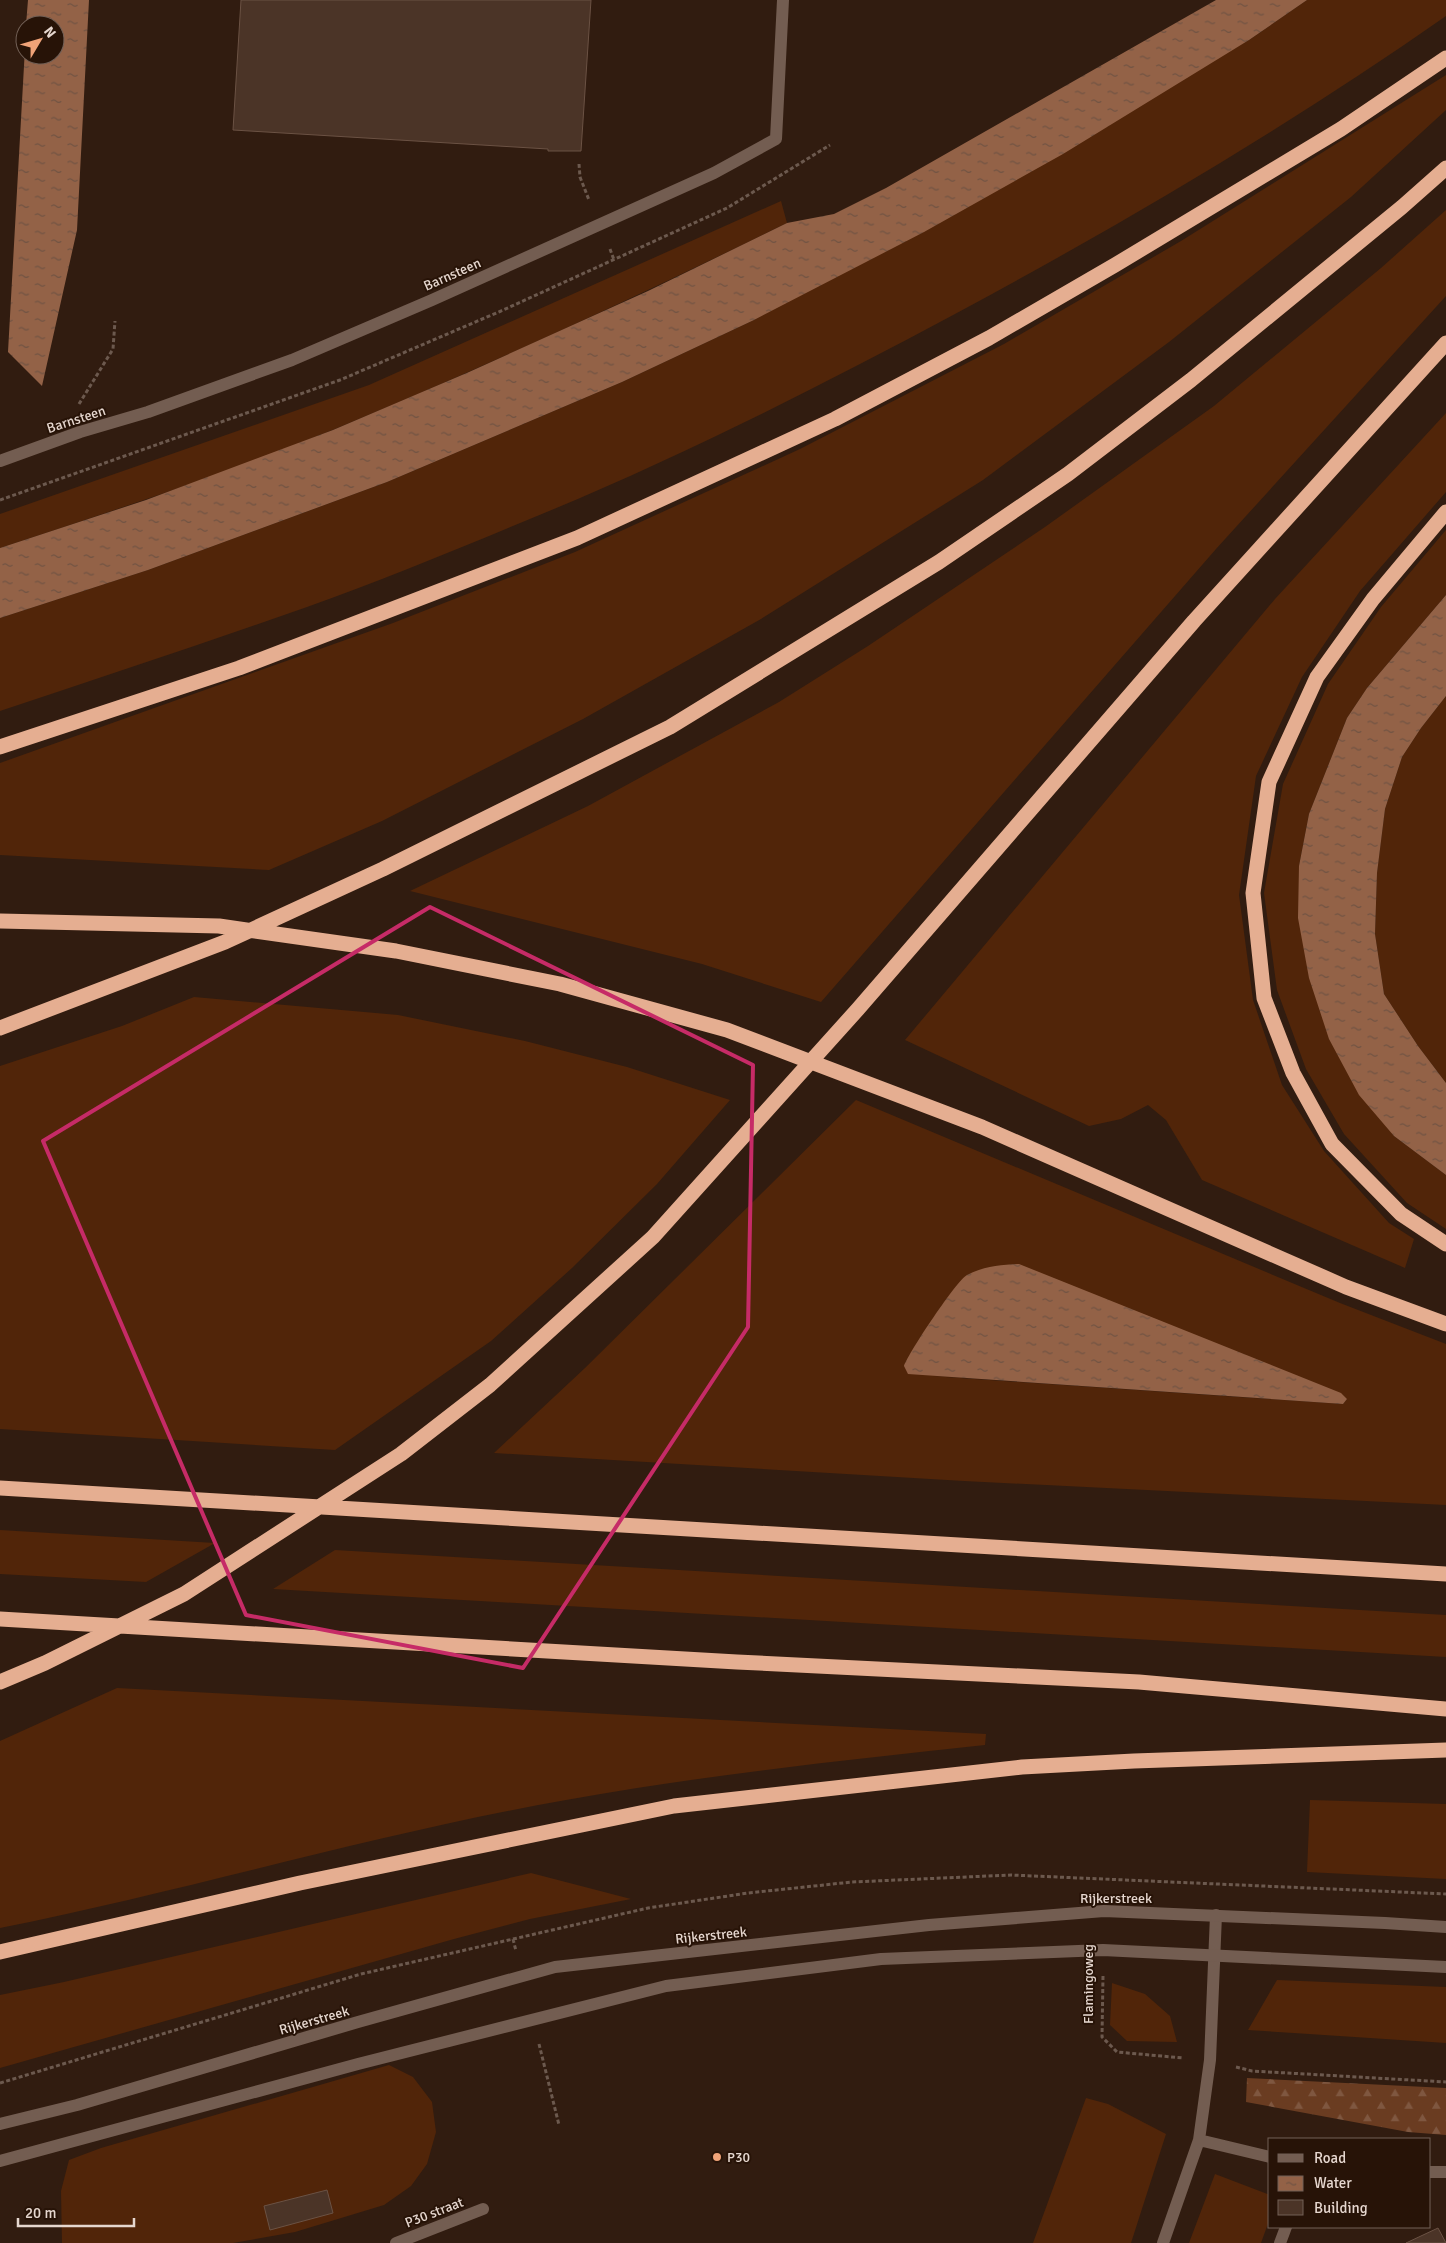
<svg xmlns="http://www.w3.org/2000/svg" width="1446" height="2243" font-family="Signika,sans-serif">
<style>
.grass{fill:#512509;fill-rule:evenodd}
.forest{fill:url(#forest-firs)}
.water{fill:url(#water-ripples)}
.building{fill:#4b3427;stroke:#6b5244}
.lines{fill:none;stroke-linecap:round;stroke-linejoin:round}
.path{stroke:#6c594e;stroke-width:3;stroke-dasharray:4 2.5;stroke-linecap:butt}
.service{stroke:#735d51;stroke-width:12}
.minor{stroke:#735d51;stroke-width:12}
.tertiary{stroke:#735d51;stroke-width:12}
.motorway{stroke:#e5ae91;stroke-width:15}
.marked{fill:none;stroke:#c62b67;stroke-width:4;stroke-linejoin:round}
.poi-dot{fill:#f0a378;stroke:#271307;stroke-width:2}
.labels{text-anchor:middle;stroke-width:4;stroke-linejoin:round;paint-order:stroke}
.street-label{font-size:14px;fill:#e6d7cf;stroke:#271307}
.poi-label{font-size:14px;fill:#e6d7cf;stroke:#271307;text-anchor:start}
</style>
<defs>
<pattern id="forest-firs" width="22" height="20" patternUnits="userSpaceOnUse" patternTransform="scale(1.25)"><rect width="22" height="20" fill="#6a3c21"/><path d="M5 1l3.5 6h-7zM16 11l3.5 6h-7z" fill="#7f5740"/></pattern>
<pattern id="water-ripples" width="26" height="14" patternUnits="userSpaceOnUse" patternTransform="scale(1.25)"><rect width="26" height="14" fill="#936247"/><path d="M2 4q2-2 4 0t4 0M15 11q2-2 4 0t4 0" fill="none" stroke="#705343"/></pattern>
</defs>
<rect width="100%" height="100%" fill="#311c10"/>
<path class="grass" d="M1307,0H1446V16C1289,126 1124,223 955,314C815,389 672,461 525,521C453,551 380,581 307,607C205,643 102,677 0,711V618L148,570L387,482L622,382L754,320L1249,40Z
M1446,75V110L1351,197L1169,342L983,480L761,619L583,719L382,821L269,870L0,855V763L393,623L575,552L800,449L1004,344L1181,241Z
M781,201L787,223C638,296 488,366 335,429C225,474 112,511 0,548V514L369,385Z
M1446,210V296L1216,549L821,1002L702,964L410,891L588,806L779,702L868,646L1045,527L1214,406L1381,268Z
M1446,413V492L1360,591L1302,677L1256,776L1239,895L1253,1000L1282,1085L1324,1151L1389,1223L1414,1239L1405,1268L1202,1180L1166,1120L1148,1105L1121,1119L1089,1126L905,1040L1275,599Z
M1446,530V595L1367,688L1347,718L1309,814L1299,866L1394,1136L1446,1175V1229L1407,1203L1344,1134L1306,1069L1277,990L1264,893L1283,784L1328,684L1381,607Z
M1446,696V1083L1418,1046L1384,994L1375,934L1377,873L1385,809L1402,757L1421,728Z
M194,997L398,1015L525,1041L627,1067L730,1100L657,1184L572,1268L491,1341L335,1450L0,1429V1066L122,1026Z
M856,1100L1340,1303L1446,1344V1505L964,1481L494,1453L585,1368ZM931,1376L1347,1399L1343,1404Z
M0,1530L215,1543L146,1582L0,1574Z
M335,1550L1446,1615V1657L273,1589Z
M117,1688L986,1734L985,1745C845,1760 705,1775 566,1800C375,1834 189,1890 0,1928V1741Z
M1310,1800L1446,1804V1879L1307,1872Z
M531,1873L631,1899L530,1919L454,1939L0,2068V1995L64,1982Z
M1277,1980L1446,1987V2043L1248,2030Z
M1112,1983L1145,1994L1170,2016L1177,2042L1127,2041L1110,2025Z
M389,2065L413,2077L432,2102L436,2132L427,2164L411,2186L384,2205L295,2232L233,2243H62L61,2191L69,2160L101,2148Z
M1086,2098L1108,2104L1166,2134L1131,2243H1033Z
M1215,2174L1270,2195V2218L1261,2243H1189Z"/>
<path class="forest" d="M1247,2078L1446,2088V2135L1408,2132L1246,2102Z"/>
<path class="water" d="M28,0H89L77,230L42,386L8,352L25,48V55H55V25H26Z
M1216,0H1307L1249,40L1063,154L924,232L754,320L622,382L387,482L148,570L0,618V548L146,500L333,430L469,372L648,291L787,223L834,214L886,188Z
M1446,595V696L1421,728L1402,757L1385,809L1377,873L1375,934L1384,994L1418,1046L1446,1083V1175L1394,1136L1359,1095L1329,1039L1309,978L1298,918L1299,866L1309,814L1347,718L1367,688Z
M1019,1264L1341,1393L1347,1399L1343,1404L908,1374L904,1366C909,1352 957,1280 967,1275C984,1266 1001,1265 1019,1264Z"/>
<path class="building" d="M241,0H591L581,151H548V149L233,130Z
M327,2190L333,2213L270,2230L264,2206Z
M1438,2228L1446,2243H1406Z"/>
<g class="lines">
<path class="path" d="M579,164L580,177L589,200
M610,249L614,260
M79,404L113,349L115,321
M0,500L340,380L501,311L727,208L830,145
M513,1939L516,1951
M1103,1976L1102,2037L1117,2052L1183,2058
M539,2044L559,2125
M1236,2067L1252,2071L1446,2082
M0,2083L361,1974L648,1908L748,1893L852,1882L1011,1875L1446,1894"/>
<path class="service" d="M396,2243L483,2209"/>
<path class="minor" d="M0,461L80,432L148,412L292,360L432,300L714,173L776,139L783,0
M1199,2140L1270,2157
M1430,2172H1446
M1163,2243L1199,2140L1210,2060L1216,1915
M1280,2243L1286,2227"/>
<path class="tertiary" d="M0,2124L77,2105L358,2022L555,1967L929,1925L1104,1911L1385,1923L1446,1927
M0,2161L358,2064L666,1986L881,1959L1103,1950L1446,1967"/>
<path class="motorway" d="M1446,512L1373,599L1317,677L1269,782L1253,893L1264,998L1293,1073L1332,1144L1401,1214L1446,1244
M0,747L239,668L577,538L835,419L989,338L1115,265L1341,129L1446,58
M0,921L219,926L396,951L560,984L727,1030L982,1127L1346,1287L1446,1324
M0,1028L225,942L383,869L670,727L939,562L1068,474L1191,380L1402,207L1446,168
M0,1488L1446,1574
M0,1619L737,1662L1139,1682L1446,1709
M0,1682L45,1663L184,1594L401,1454L490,1385L653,1237L858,1009L1194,621L1446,343
M0,1952L300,1883L674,1806L1022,1767L1134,1761L1446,1750"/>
</g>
<path class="marked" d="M430,907L753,1065L748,1327L523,1668L246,1615L43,1141Z"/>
<circle class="poi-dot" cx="717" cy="2157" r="5"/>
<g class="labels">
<g class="street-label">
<text transform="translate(452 274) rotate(-24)" y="5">Barnsteen</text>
<text transform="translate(76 419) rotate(-18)" y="5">Barnsteen</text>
<text x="1116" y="1903">Rijkerstreek</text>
<text transform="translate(711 1935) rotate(-6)" y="5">Rijkerstreek</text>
<text transform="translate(1088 1984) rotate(-90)" y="5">Flamingoweg</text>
<text transform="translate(314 2020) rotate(-16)" y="5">Rijkerstreek</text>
<text transform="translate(434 2212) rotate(-21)" y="5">P30 straat</text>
</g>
<g class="poi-label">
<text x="727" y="2162">P30</text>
</g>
</g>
<rect x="1268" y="2138" width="162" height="90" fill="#271307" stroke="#736157"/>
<rect x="1278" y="2154" width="25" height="8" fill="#735d51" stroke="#736157"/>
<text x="1314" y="2163" font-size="15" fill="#e6d7cf">Road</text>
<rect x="1278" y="2176" width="25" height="15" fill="url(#water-ripples)" stroke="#736157"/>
<text x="1314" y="2188" font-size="15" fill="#e6d7cf">Water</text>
<rect x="1278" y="2200" width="25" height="15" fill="#4b3427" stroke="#736157"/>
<text x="1314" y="2213" font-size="15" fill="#e6d7cf">Building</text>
<g transform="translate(40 40) rotate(52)"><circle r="24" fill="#271307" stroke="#736157"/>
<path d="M0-4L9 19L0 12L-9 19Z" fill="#f0a378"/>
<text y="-8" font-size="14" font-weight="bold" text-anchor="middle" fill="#e6d7cf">N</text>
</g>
<path d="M18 2218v8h116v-8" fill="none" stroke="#e6d7cf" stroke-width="2.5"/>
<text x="25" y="2218" font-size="15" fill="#e6d7cf" stroke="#271307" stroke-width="4" paint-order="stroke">20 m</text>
</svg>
